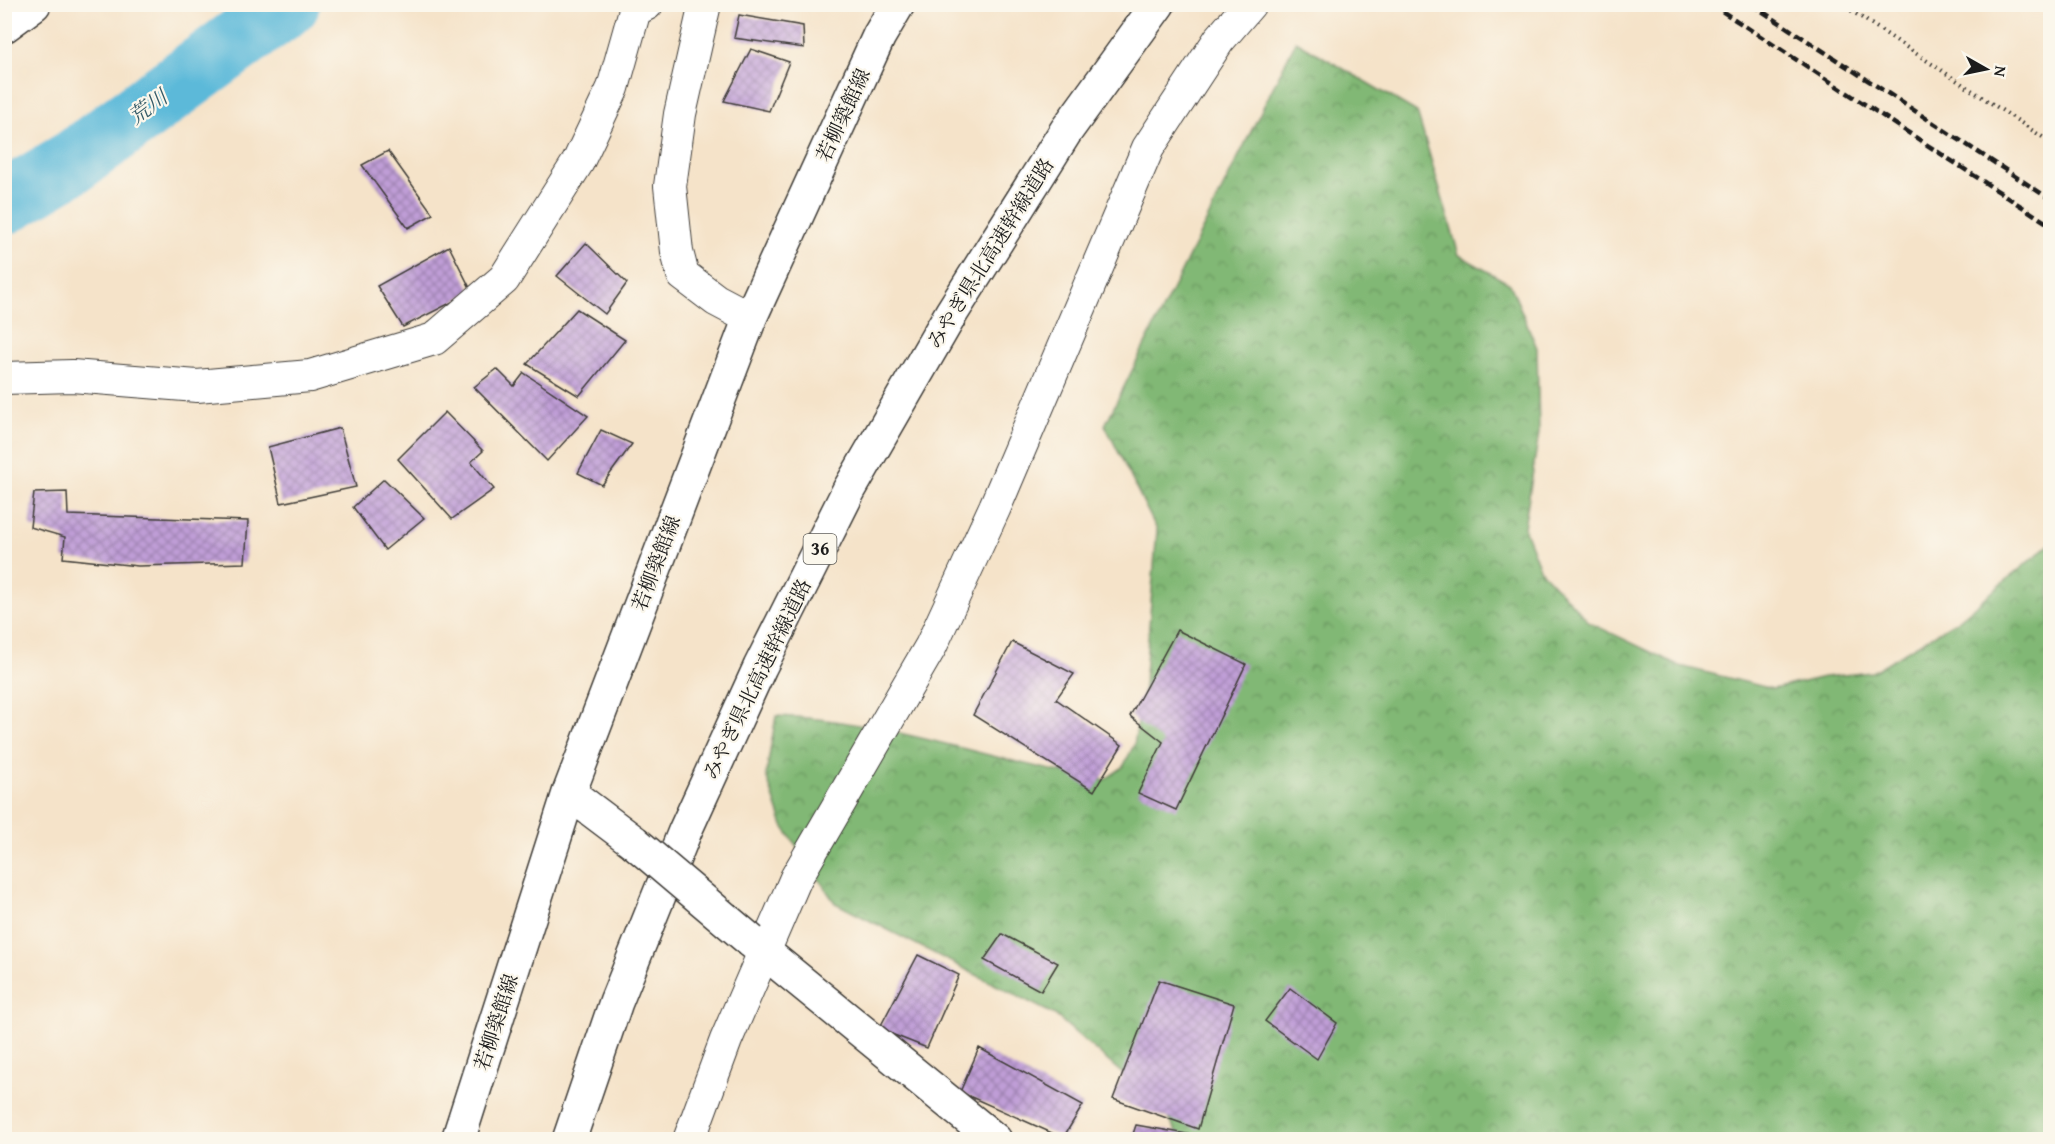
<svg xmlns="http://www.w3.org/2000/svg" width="2055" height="1144" font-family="'Gentium Book Plus','Noto Serif JP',serif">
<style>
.forest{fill:url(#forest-crowns);stroke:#4e6a48;stroke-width:1.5}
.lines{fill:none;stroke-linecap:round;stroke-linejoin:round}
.river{stroke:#5bb9d9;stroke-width:64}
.building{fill:url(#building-cross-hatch)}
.street-casing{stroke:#3d3a36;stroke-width:34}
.secondary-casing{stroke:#3d3a36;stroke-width:36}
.primary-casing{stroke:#3d3a36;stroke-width:36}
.path{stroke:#3d3a36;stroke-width:4;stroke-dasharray:1.5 4.5;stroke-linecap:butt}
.street{stroke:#fff;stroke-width:32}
.secondary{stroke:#fff;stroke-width:33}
.primary{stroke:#fff;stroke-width:33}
.rail{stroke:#1c1c1c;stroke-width:4.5;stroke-dasharray:9 4.5;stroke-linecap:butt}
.secondary-bridge-casing{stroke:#3d3a36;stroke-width:36;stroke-linecap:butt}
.secondary-bridge{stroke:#fff;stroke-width:33}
.labels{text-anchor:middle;stroke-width:4.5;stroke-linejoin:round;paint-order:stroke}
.shield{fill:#fbf7ec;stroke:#5f5e5a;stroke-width:1.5}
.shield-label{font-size:18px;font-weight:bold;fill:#1c1c1c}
.street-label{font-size:20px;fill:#1c1c1c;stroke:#fbf7ec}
.water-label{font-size:21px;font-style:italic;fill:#355b68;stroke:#fbf7ec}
</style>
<defs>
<pattern id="forest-crowns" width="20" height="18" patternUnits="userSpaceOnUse" patternTransform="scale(1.5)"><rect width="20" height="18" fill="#81b875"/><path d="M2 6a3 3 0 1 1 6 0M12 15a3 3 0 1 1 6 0" fill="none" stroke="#69955f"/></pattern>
<pattern id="building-cross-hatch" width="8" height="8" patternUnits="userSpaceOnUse" patternTransform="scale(1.5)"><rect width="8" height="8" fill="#c09ed7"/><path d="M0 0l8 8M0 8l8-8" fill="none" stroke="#9b80ae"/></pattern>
</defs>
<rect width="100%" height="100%" fill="#fbf7ec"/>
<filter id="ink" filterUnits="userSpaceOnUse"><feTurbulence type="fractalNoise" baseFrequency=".0167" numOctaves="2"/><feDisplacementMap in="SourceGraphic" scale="12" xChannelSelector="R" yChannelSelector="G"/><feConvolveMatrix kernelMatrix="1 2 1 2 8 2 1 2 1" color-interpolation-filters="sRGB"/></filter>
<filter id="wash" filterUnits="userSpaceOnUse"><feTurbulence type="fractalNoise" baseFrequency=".008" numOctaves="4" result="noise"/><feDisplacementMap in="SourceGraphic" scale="24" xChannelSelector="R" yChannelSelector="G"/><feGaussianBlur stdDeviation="1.35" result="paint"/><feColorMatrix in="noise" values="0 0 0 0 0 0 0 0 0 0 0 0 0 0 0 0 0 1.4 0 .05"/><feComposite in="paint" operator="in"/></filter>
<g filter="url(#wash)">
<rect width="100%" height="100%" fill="#f5e3c9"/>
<path class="forest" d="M1296,41L1417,112L1459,255L1510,284L1537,348L1539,433L1524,528L1541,571L1590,623L1680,666L1773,689L1824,677L1872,672L1957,621L2050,544V1139H1181L1163,1109L1055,1015L835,903L783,826L766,775L776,716C888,719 994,763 1104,780L1123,767L1134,745L1144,686L1157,530L1105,425Z"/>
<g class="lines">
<path class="river" d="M4,203L74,161L288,4"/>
</g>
<g id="blocks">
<path class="building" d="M739,15L803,26L804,48L734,38Z
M751,49L789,62L769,111L724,101Z
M388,151L433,214L408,228L362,165Z
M586,243L627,283L605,314L557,276Z
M449,246L472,292L403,327L377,286Z
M577,309L625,340L579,396L527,364Z
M497,369L514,386L524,373L588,416L547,461L474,387Z
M445,412L483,451L471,462L494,489L452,519L398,459Z
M340,428L356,487L281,503L268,447Z
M601,430L632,444L602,485L578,473Z
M384,479L424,518L385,550L353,507Z
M67,492L68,515L248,521L245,563L138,566L63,558L65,537L30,527L34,493Z
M1177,630L1246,664L1176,810L1138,793L1163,742L1130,716Z
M1012,642L1074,674L1056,699L1122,745L1094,791L973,715Z
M1002,934L1058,963L1041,991L984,960Z
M918,955L959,975L927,1048L879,1029Z
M1159,980L1234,1004L1198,1129L1113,1099Z
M1290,988L1337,1023L1317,1059L1265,1021Z
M979,1048L1083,1105L1063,1138L960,1092Z
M1136,1125L1193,1135L1191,1140H1131Z"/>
</g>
</g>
<g filter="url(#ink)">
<use href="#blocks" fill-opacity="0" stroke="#3d3a36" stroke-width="1.5"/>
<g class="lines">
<defs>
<path id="street" d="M705,4L680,114L670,186L677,252L683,275L716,300L750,318
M4,378L72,376L197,386L310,376L434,339L504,279L578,162L613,88L635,10L647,4
M689,1140L726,1040L796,878L931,646L995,507L1148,148L1219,40L1250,4"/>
<path id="secondary" d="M569,793L634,842
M751,941L995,1140
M458,1140L569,793L750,318L879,36L898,4"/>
<path id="primary" d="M4,26L34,4
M569,1140L616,1002L685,831L760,667L849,490L952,312L1066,131L1158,4"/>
</defs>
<use href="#street" class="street-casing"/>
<use href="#secondary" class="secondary-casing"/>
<use href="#primary" class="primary-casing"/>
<path class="path" d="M1841,4L2050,142"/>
<use href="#street" class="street"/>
<use href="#secondary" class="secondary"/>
<use href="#primary" class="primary"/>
<path class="rail" d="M1711,4L2050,225
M1751,4L2050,199"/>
<defs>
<path id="secondary-bridge" d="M634,842L751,941"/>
</defs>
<use href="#secondary-bridge" class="secondary-bridge-casing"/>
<use href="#secondary-bridge" class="secondary-bridge"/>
</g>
</g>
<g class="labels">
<rect class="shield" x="803.5" y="534" width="33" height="30" rx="4.5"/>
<g class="shield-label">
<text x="820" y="555">36</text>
</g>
<g class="street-label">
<text transform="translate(843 115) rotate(-65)" y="7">若柳築館線</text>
<text transform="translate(990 253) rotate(-58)" y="7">みやぎ県北高速幹線道路</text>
<text transform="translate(656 563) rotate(-69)" y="7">若柳築館線</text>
<text transform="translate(757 679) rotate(-64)" y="7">みやぎ県北高速幹線道路</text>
<text transform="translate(496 1022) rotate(-72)" y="7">若柳築館線</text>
</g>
<g class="water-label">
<text transform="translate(148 107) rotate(-36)" y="7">荒川</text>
</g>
</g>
<rect width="2055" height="1144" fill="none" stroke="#fbf7ec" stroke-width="24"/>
<g transform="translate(1986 69) rotate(99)" stroke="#fbf7ec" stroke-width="4.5" paint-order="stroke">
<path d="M0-4.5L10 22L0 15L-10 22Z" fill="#1c1c1c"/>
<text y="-9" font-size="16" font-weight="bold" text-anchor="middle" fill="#1c1c1c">N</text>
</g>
</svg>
